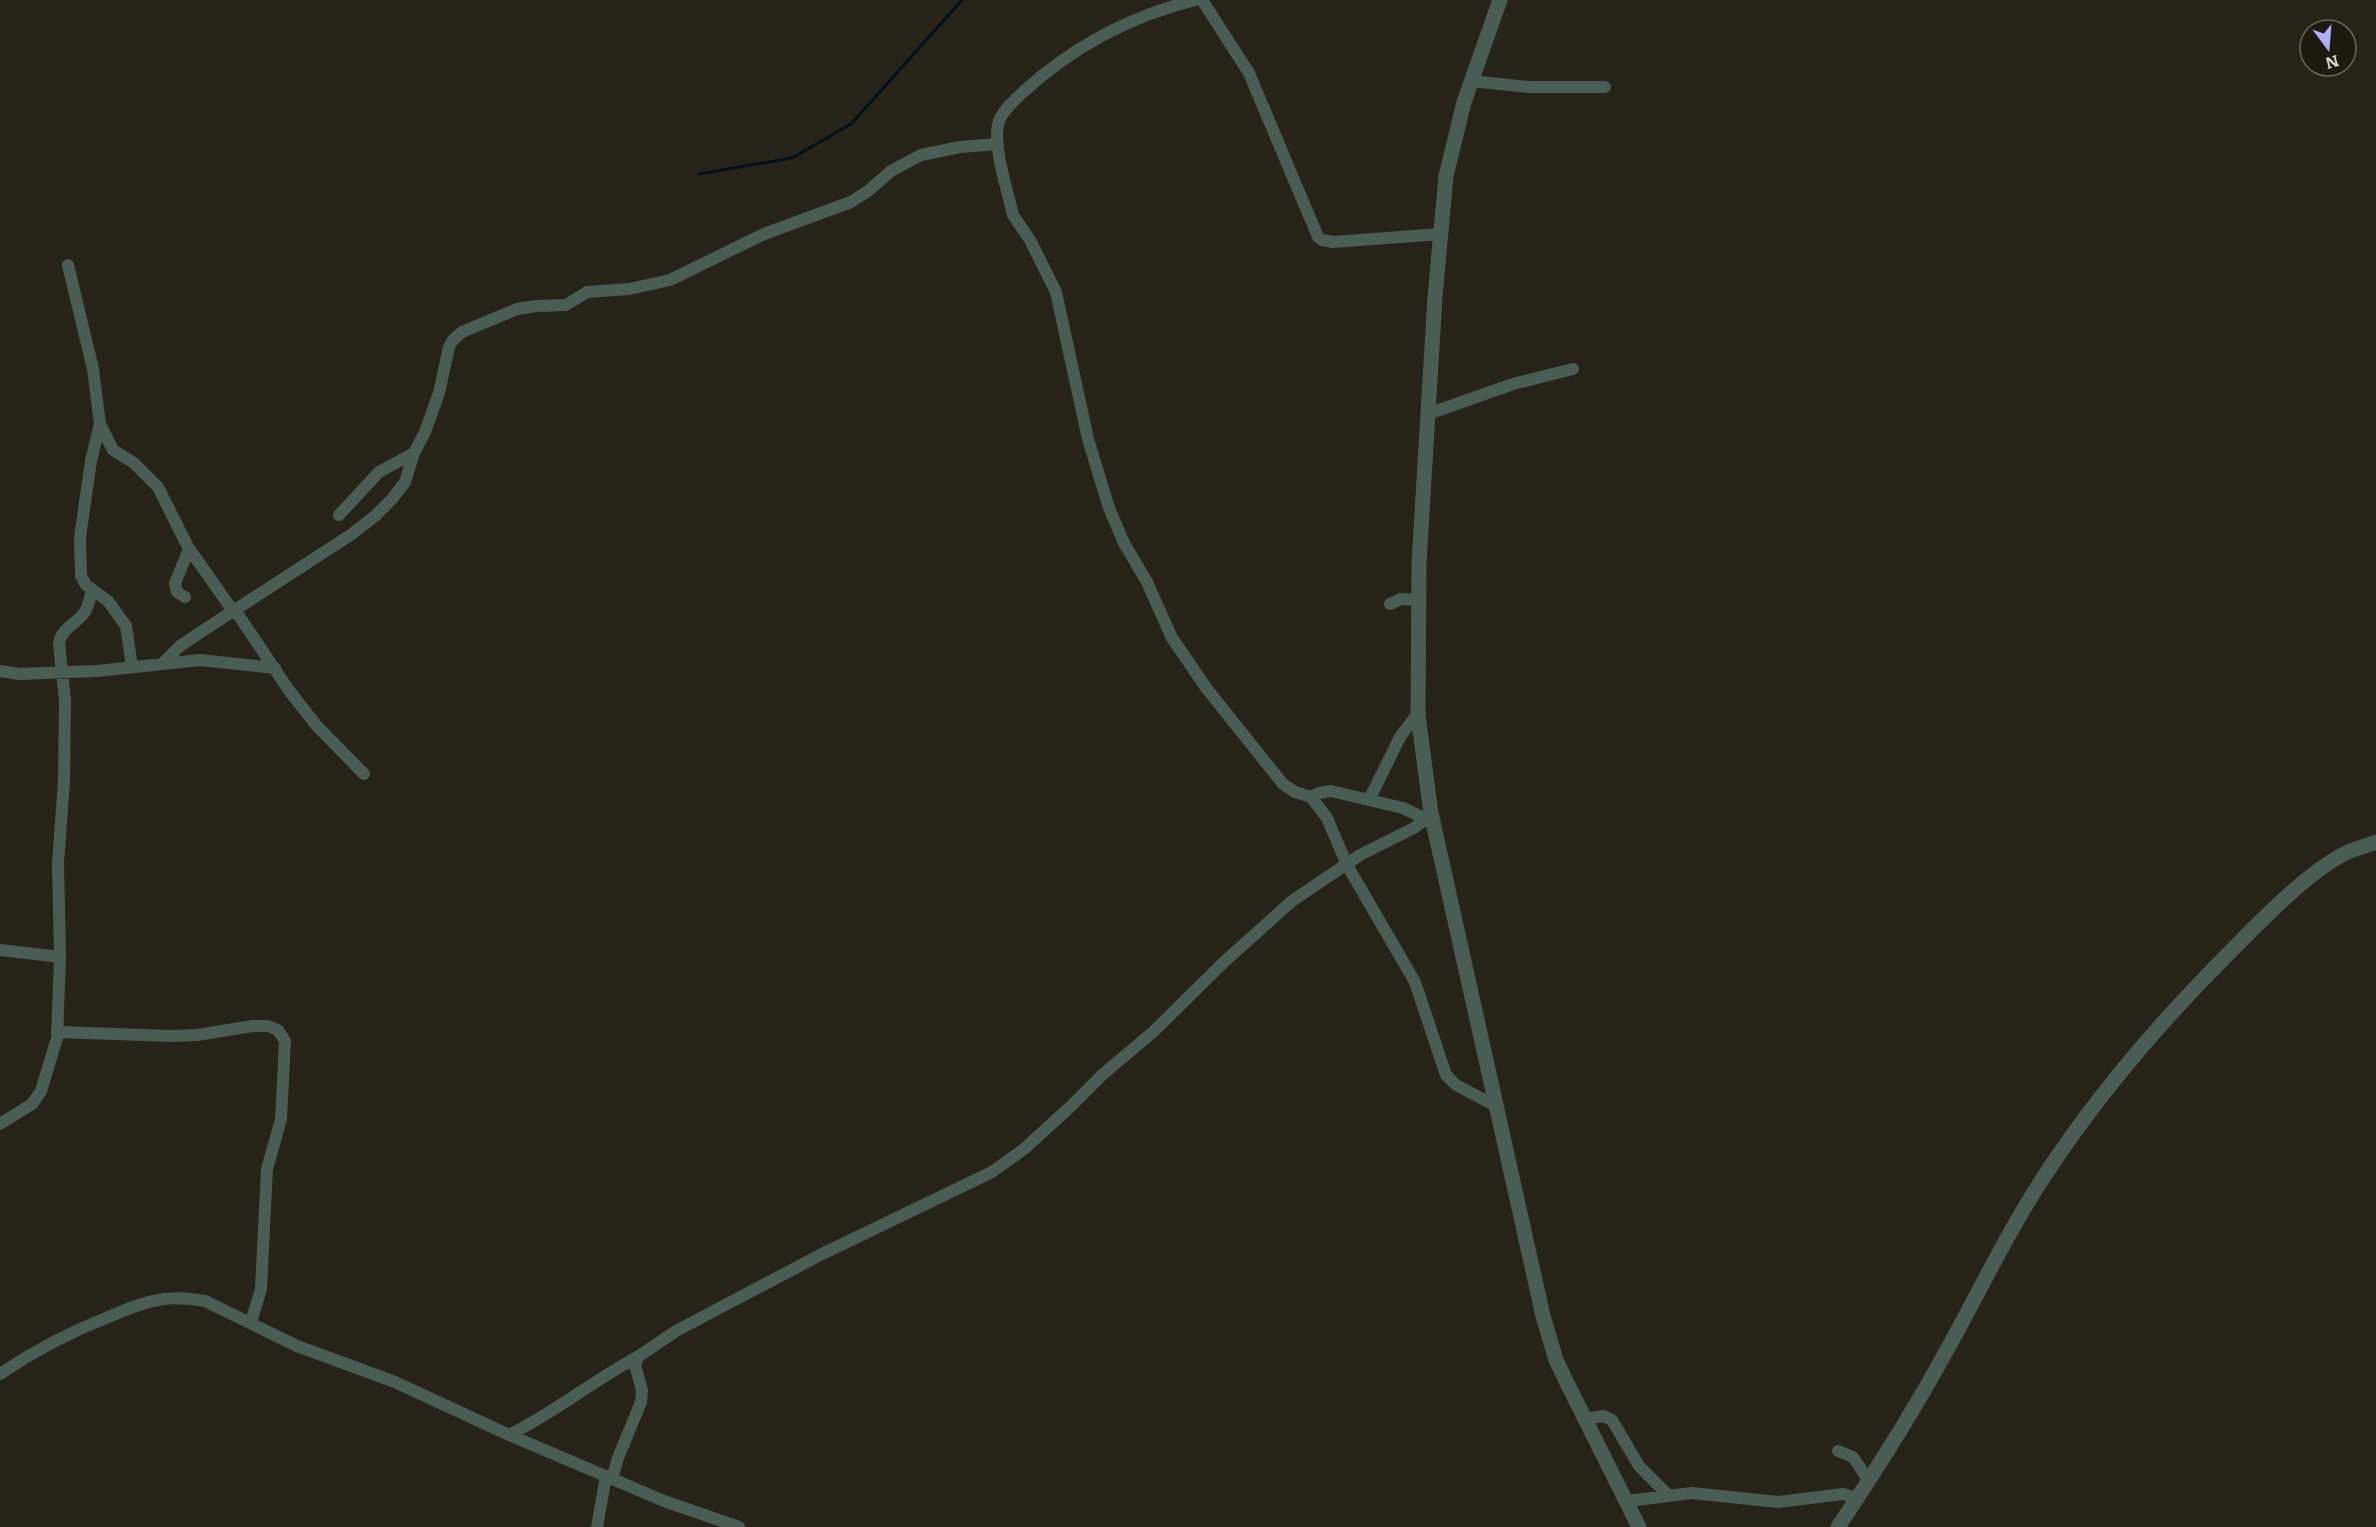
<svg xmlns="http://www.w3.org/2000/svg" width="2376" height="1527" font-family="Literata,serif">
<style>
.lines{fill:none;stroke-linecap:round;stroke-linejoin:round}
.stream{stroke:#00111d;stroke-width:3}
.minor{stroke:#495d55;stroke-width:12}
.tertiary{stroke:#495d55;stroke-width:15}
</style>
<rect width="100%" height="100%" fill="#272318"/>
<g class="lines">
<path class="stream" d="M699,174L792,158L851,124L962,0"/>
<path class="minor" d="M1195,0C1131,16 1071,48 1022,93C1014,101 1003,110 999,121C992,143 1006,185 1011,207L1013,215L1030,240L1056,292L1088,439L1109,508L1124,543L1147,582L1172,638L1207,689L1283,784L1295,792L1311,797L1327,818L1347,865L1415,982L1446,1075L1456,1085L1496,1106
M1202,0L1249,73L1318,237L1322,240L1333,242L1441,234
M1471,81L1529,87H1605
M68,265L93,369L100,424L91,461L80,537L81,576L86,585L108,601L126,626L132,667
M1428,414L1513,384L1573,369
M100,424L113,450L134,463L158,487L188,547L233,611
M339,515L379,472L414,453
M185,597L177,592L175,583L189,549
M1390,604L1401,599L1419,600
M235,610L288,689L316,725L364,774
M162,664L180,646L207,628L352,534L375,516L392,499L405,482L414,453L425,432L439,393L449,347L453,340L462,332L517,309L536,306L566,305L587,292L629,289L670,280L764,234L851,202L868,191L891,171L921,155L960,147L998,144
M0,671L19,674L97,671L200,660L275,668
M1311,797L1319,793L1331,791L1403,808L1426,819H1433
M1369,800L1400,737L1418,713
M0,950L60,957
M57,1032L171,1036L197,1035L253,1026H268L278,1030L285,1041L281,1119L267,1169L261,1289L251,1322
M0,1124L32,1104L41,1091L57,1038L60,957L58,863L64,781L65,700L59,644C61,628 75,625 84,613C89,606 90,598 92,590
M0,1374C34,1351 68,1333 106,1318C125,1310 143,1302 164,1299C178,1297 191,1299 205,1301L297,1346L395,1382L507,1434L664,1501L739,1527
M1586,1419L1603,1416L1612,1420L1639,1466L1668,1495
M509,1435C555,1412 594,1380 639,1356
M1838,1451L1853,1457L1869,1481
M612,1479L618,1458L641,1402L642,1390L635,1365L639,1356L676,1331L822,1254L992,1172L1024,1149L1069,1108L1102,1075L1153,1032L1224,962L1292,901L1360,855L1414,828L1426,819
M1628,1501L1692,1493L1778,1502L1843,1494L1858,1498
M597,1527L606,1476"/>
<path class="tertiary" d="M1500,0L1464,102L1446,176L1435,297L1419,563L1418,715L1431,813L1543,1316L1556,1360L1565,1379L1639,1527
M1838,1527C1875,1472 1911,1415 1943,1357C1977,1297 2006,1234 2045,1175C2098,1094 2161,1021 2229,953C2261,921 2310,869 2350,851C2359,848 2368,845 2376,842"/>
</g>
<g transform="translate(2328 48) rotate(164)"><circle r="28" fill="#1d190f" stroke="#67645b" stroke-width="1.5"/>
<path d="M0-4.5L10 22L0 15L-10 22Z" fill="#aeaefb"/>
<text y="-9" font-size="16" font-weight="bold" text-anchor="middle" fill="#d7d5ce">N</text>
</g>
</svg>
